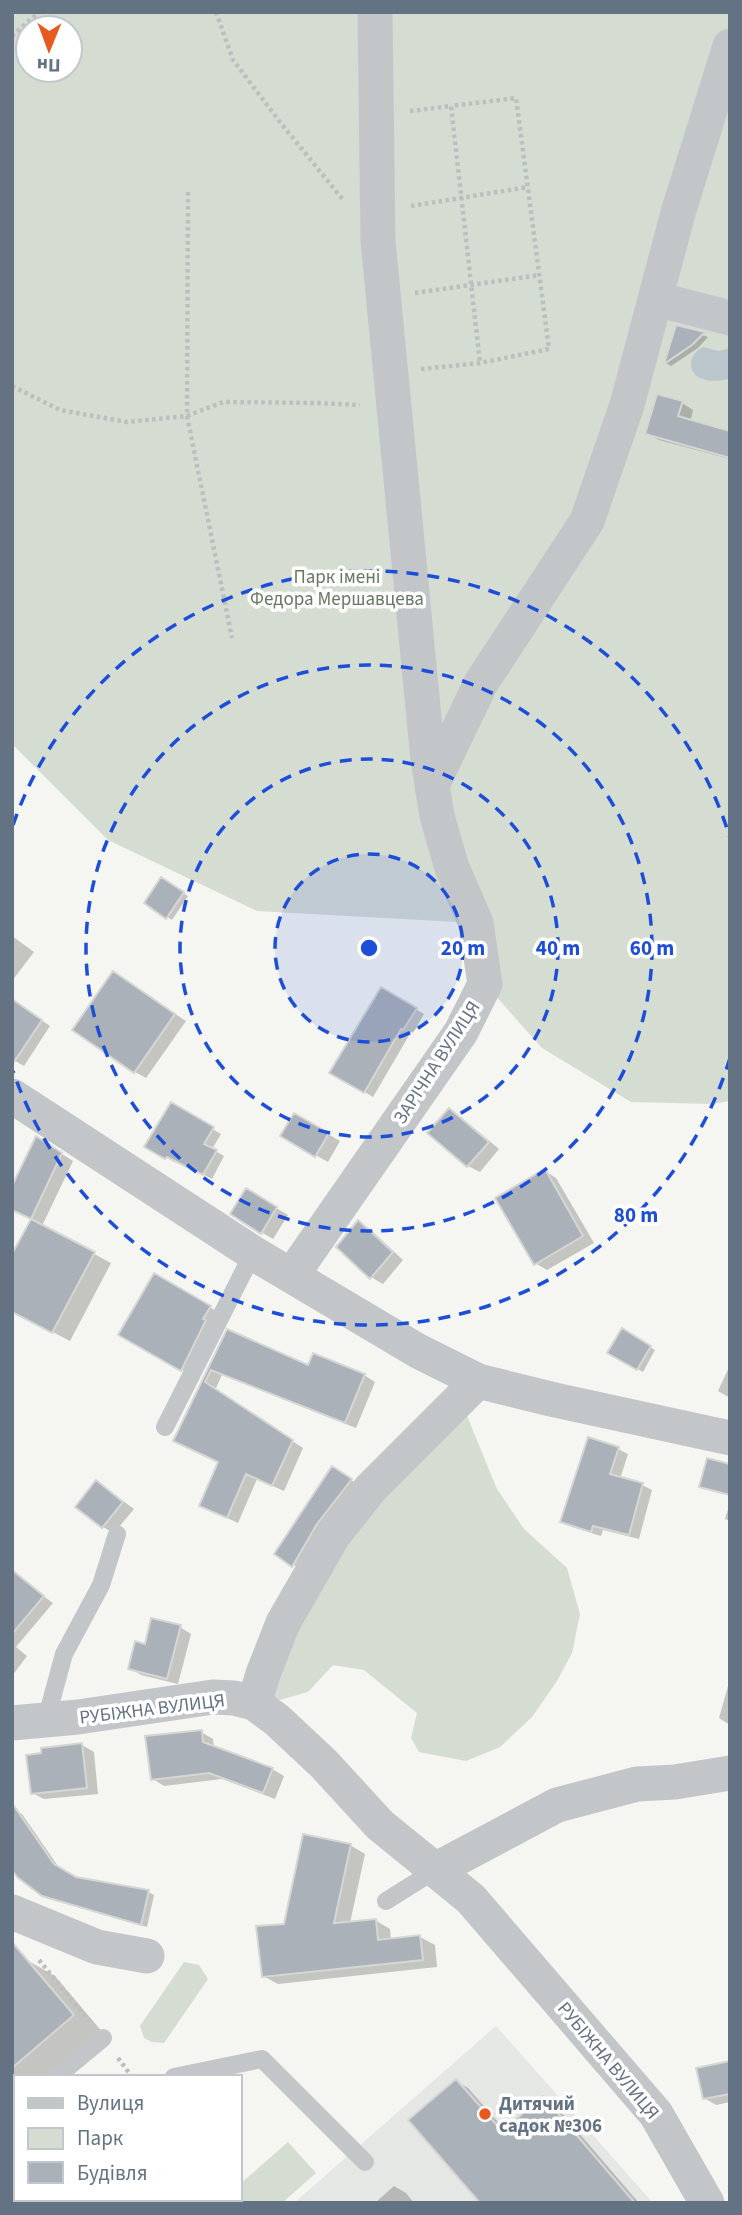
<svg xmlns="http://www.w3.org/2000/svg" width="742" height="2215" font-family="'Source Sans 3',sans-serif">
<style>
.built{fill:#e5e7e5}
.green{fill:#d5dcd2;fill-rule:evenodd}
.water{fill:#bbc6cc}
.shadow{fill:#0003}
.building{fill:#aab1b8;stroke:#d6d6d4;stroke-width:2}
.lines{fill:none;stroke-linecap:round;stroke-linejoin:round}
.path{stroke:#bcbec0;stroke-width:4.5;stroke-dasharray:3.5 3.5;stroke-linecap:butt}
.lane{stroke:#c2c6c9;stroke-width:18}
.street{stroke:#c2c6c9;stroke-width:35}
.ring{fill:none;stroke:#1d4ed8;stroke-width:3.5;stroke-dasharray:12 9}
.poi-dot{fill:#e75a1f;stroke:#fff;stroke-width:2.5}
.labels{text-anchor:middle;stroke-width:7;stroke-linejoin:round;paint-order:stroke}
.park-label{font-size:19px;fill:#667a62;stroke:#fff}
.street-label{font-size:19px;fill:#637383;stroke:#fff}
.poi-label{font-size:19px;font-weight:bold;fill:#637383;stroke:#fff;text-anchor:start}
.centre{fill:#1d4ed8;stroke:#fff;stroke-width:3.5}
.ring-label{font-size:21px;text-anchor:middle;font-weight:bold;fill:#1d4ed8;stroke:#fff;stroke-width:7;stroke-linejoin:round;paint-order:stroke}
</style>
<rect width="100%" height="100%" fill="#f5f5f1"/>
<path class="built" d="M496,2026L653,2203H294Z"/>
<path class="green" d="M12,12H730V1101L712,1104L631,1102L542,1048L485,984L476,923L257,911L108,840L12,744ZM28,28H70V70H28Z
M460,1399L497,1489L524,1529L567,1568L580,1614L572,1653L557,1681L532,1717L500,1747L466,1761L419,1752L411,1738L417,1713L364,1670L333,1665L308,1692L280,1700L265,1694L283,1623Z
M184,1962L199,1965L208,1979L164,2043L152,2042L144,2038L140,2026Z
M288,2142L316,2173L282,2203H221L223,2199H240V2184Z"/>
<path class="water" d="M703,347L719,351L730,348V379C722,380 714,382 706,380C687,376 686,356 703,347Z"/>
<path class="shadow" d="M677,327L708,337L698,348L671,366L666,363Z
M682,403L693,410L690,422L730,433V459L659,440L647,433Z
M161,879L188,896L172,920L146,903Z
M12,936L34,952L12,981Z
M114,973L186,1021L146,1078L135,1072Z
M382,990L424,1014L413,1033L411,1032L373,1097L331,1072Z
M12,1000L50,1026L24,1066L12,1059Z
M171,1104L221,1134L212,1149L224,1156L212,1179L176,1160L174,1162L147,1146Z
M449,1110L461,1117L499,1149L480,1172L468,1166Z
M295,1115L340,1141L328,1162L282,1136Z
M48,1145L73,1161L42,1226L111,1263L70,1341L12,1311V1258L33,1219L12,1208Z
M545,1171L556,1178L594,1243L547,1270L535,1263Z
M246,1190L288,1215L273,1239L261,1232Z
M358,1222L370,1229L403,1260L383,1284L371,1277Z
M155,1276L227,1317L198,1379L121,1334Z
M228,1331L309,1368L364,1375L375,1382L356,1428L222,1375L215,1390L303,1448L284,1491L257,1479L238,1523L212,1511L220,1462L175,1440Z
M622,1331L655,1350L643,1372L610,1352Z
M730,1365V1398L718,1391Z
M618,1449L628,1454L620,1479L642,1485L652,1490L639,1539L603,1530L601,1536L572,1527L562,1521Z
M342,1474L360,1486L302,1570L276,1553Z
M97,1482L134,1509L114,1533L103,1527Z
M730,1503V1521L725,1519Z
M21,1580L53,1603L16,1647L27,1656L12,1676V1591Z
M180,1627L191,1634L178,1684L141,1675L130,1668L146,1646Z
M730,1679V1725L719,1718Z
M201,1732L213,1739L214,1748L272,1769L284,1776L275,1799L222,1779L164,1786L153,1779Z
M82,1745L94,1752L98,1794L44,1799L32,1793Z
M16,1811L22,1814L60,1869L75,1879L148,1892L154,1895L147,1927L49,1899L43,1895Z
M350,1845L365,1854L350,1923L375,1920L390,1929L391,1940L420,1937L435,1945L437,1967L278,1984L263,1976L286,1925Z
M25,1959L55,1976L104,2034L52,2077H16V2108L12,2111V1969Z
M730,2063V2102L716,2105L704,2098Z
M456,2081L468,2088L505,2130L543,2098L555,2105L639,2203H552Z
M394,2186L406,2193L414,2203H375Z"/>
<path class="building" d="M676,325L705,332L692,345L664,364Z
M657,394L683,401L678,416L730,431V458L645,434Z
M161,877L184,892L166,919L144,903Z
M113,971L175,1014L134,1073L72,1030Z
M381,987L417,1008L403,1030L401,1029L364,1093L329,1073Z
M12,999L42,1020L12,1065Z
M171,1102L214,1127L204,1144L217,1150L203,1175L167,1157L165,1159L144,1147Z
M449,1108L489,1142L467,1167L427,1133Z
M294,1113L329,1133L315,1157L280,1136Z
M36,1136L62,1153L31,1219L12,1210V1186Z
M545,1169L583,1236L534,1265L495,1198Z
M246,1188L277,1207L261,1234L230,1214Z
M31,1219L95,1252L52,1333L12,1312V1254Z
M358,1220L393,1252L370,1279L336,1247Z
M154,1273L211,1306L203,1319L206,1320L181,1371L118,1335Z
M622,1328L651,1346L637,1370L607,1353Z
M227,1329L308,1365L313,1353L365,1374L345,1423L211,1370L205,1382L293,1440L272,1486L246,1474L227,1518L199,1506L218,1462L173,1441Z
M588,1437L619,1447L610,1474L643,1483L629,1535L593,1526L591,1532L560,1522Z
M707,1458L730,1464V1495L699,1487Z
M332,1466L352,1479L317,1524L292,1567L274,1554Z
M96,1480L123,1502L102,1528L75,1507Z
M12,1570L44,1596L12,1634Z
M151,1618L181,1625L167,1679L128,1669L135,1641L145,1644Z
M202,1730L203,1742L273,1768L263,1793L209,1773L151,1780L145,1736Z
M82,1743L87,1788L31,1794L26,1755L41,1753V1748Z
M12,1803L54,1864L76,1877L149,1890L141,1925L42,1896L17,1877L12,1870Z
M303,1834L351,1844L334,1923L376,1919L378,1940L420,1935L423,1960L262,1977L256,1926L284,1924Z
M12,1942L74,2015L12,2068Z
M730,2061V2094L703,2099L696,2068Z
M456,2079L502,2131L543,2096L635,2203H480L408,2120Z"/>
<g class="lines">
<path class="path" d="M216,12L233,60L280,122L344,201
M12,36L39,12
M410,111L451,106L480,363
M188,192L187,416L232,638
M411,206L528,187
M415,293L539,275
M421,369L480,363L549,349L516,98L451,106
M12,386L60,410L127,422L187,416L223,402L316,403L360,405
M39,1960L89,2021
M118,2058L132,2077"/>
<path class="lane" d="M165,1427L253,1253
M46,1720L64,1654L101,1585L117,1534
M386,1901L437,1869
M56,2077L103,2038
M174,2077L262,2059L365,2162
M12,2114L16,2111
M12,2178L16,2176"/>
<path class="street" d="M656,299L730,318
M432,785L481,683L587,521L627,405L678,213L730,46
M12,1096L253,1253L418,1351L478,1381L555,1400L730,1438
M292,1275L461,1032L485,984L476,923L452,868L437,816L428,759L378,241L375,12
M254,1703L263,1674L283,1623L333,1536L370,1489L478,1381
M12,1723L78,1717L213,1697L234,1698L254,1703L277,1720L324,1764L380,1825L471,1899L656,2114L707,2203
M437,1869L557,1805L637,1784L675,1782L730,1773
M12,1912L97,1947L147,1956"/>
</g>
<circle cx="369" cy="948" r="94" fill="#1d4ed8" fill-opacity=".12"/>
<g class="ring">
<circle cx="369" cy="948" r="94"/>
<circle cx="369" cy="948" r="189"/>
<circle cx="369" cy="948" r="283"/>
<path d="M730 1058A377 377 0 0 1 13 1071M13 825A377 377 0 0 1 730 838"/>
</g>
<circle class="poi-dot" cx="485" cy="2114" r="7"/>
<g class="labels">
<g class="park-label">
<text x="337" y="583">Парк імені<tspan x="337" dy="22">Федора Мершавцева</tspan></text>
</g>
<g class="street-label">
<text transform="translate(436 1062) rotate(-57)" y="7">ЗАРІЧНА ВУЛИЦЯ</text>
<text transform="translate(152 1708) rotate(-7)" y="7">РУБІЖНА ВУЛИЦЯ</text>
<text transform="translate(609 2060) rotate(50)" y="7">РУБІЖНА ВУЛИЦЯ</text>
</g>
<g class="poi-label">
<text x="499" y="2110">Дитячий<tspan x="499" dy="22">садок №306</tspan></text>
</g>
</g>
<circle cx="369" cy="948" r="10" class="centre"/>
<g class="ring-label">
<text x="463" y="955">20 m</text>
<text x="558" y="955">40 m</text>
<text x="652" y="955">60 m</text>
<text x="636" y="1222">80 m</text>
</g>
<rect width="742" height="2215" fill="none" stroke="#637383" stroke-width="28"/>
<rect x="14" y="2075" width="228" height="126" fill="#ffffff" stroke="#c1c7cd" stroke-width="2"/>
<rect x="28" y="2098" width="35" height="10" fill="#c2c6c9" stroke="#c1c7cd" stroke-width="2"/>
<text x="77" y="2110" font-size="21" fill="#637383">Вулиця</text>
<rect x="28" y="2128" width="35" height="21" fill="#d5dcd2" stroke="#c1c7cd" stroke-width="2"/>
<text x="77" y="2145" font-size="21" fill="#637383">Парк</text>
<rect x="28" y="2162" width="35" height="21" fill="#aab1b8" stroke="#c1c7cd" stroke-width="2"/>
<text x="77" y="2180" font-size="21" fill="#637383">Будівля</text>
<g transform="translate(49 49) rotate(181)"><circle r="33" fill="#ffffff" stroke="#c1c7cd" stroke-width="2"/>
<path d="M0-5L12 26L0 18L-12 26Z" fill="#e75a1f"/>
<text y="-10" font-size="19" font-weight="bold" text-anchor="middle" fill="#637383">Пн</text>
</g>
</svg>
